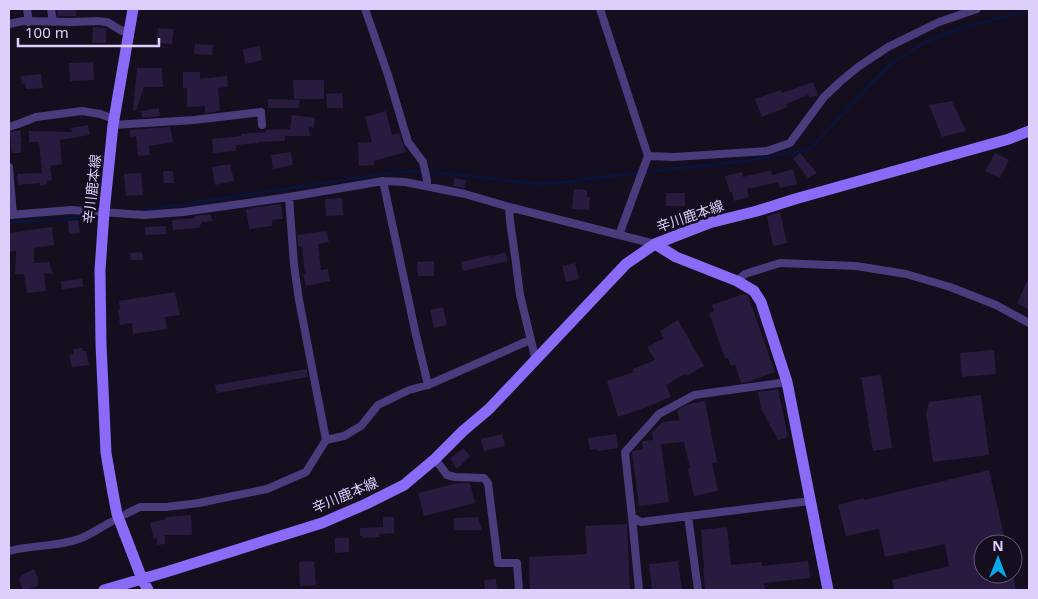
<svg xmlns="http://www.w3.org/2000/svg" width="1038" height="599" font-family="'Noto Sans','Noto Sans JP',sans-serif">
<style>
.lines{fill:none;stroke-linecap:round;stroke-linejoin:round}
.stream{stroke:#0b133a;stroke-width:3}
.building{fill:#291b3f}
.street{stroke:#4a3b7c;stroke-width:8}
.secondary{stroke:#8a6af7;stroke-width:11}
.labels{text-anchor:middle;stroke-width:5;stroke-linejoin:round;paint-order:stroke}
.street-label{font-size:14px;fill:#ddcefc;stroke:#140e1f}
</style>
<rect width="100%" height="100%" fill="#140e1f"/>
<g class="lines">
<path class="stream" d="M139,211L396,172L424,171L538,184L579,181L585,179L754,160L810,149L871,84L893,62L924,43L956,30L1029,10
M9,222L61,220L100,215"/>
</g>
<path class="building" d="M57,9H76V16H58Z
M93,27L106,28V43H92Z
M158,28L174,29L172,44L156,43Z
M195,44L213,45L212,55L194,54Z
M260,46L262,60L245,64L243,49Z
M93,62L94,80L70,81L69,63Z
M137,68H162L163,87H144L136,111L133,110Z
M183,72H200V79L227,76L228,87L218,88L220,111L205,113V106L187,107V88H183Z
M41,74L43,88L26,89L25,83L22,84L21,76Z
M293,80H324V99H294Z
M813,82L818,95L810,98L808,95L786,104L787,107L762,117L755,99L781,90L782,93Z
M342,93L343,108H327L326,94Z
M268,99L300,100L298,108H268Z
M952,101L966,131L942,137L929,105Z
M159,108L160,116L142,118L141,111Z
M386,111L392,135L399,133L406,152L374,161V165L359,166L358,143L372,142L365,117Z
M292,115L315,118L314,128L309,127L310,136H285V141L258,142V143L236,145V151L213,153L212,139L241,136V134L266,132V130L290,129Z
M88,125L90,135L60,140L62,164L50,166L52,180L47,181V184L40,186V183L18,185L17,174L42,173L39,142H29V131L72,132L71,128Z
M170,127L173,142L149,146L150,155L138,156L136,136L130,137V130Z
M20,130L22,142H21V153H12L10,132Z
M291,152L293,165L273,169L271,155Z
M800,153L817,173L808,178L793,159Z
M995,153L1009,160L1000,178L985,171Z
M230,164L234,181L215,185L212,167Z
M793,169L797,184L780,188L778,182L747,189L749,197L734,201L732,192L730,193L725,176L742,172L743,177L771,170L772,175Z
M163,171H173L174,183H164Z
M141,173L143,195L126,196L124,174Z
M455,178L466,180L465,188L453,186Z
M574,189L587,190V197H590L589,210L572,209Z
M666,193H685V206H666Z
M342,198L343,215L326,216L325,199Z
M281,204L283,219L272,220V226L249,229L246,209Z
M780,212L787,243L773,246L767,216Z
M210,214L213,221L202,222L199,228L173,230L172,220L195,218V216Z
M78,220L80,233L69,234L68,221Z
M166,226V234L145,235V227Z
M52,227L54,245L34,248V263L49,262L53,274L44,273L46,291L27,293L24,274H15L16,251L9,252V233Z
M327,231L329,242L318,244L321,270L328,269L330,281L306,286L303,274H305L302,246L298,247L297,235Z
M142,252L143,260H131L130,253Z
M505,252L508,261L463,271L461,262L491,255V257Z
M434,261V276H418L417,262Z
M575,263L579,279L566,282L562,266Z
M1029,277V310L1017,303Z
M82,279L83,287L62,289L61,281Z
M175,292L180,315L165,317L167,329L133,334L132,323L120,325L118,310L120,309L119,301Z
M744,294L748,296L775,372L748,382L741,383L735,364L731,366L728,358H725L709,313L714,311L712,305Z
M443,307L447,325L434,328L430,310Z
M678,320L704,366L686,376L685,374L666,385L671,397L644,408L618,417L607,381L634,372L633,369L655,360L647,347L664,338L660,331Z
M82,348L83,351H86L89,365L72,367L69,355L74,354L73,349Z
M994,350L996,374L962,377L960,353Z
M307,369L308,377L217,393L215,385Z
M881,375L892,448L873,451L861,377Z
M778,389L788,437L778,440L761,409L758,392Z
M981,395L989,455L933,462L926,414L929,402Z
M705,401L717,462L712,463L718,491L694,496L688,469L690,468L684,442L661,444L669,502L639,506L632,453L634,451L643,449L642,441L653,440L652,432L663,422L680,420L677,410L689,404Z
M502,434L505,446L484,451L481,439Z
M616,434L618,448L599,451L596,449L590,450L588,438Z
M463,448L470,456L457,469L450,459Z
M989,470L1006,544H983V574H1013L1016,590H894L892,580L949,566L945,544L885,557L879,529L846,536L838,505L864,498V500Z
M458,483H470L475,503L424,516L418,493Z
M191,515L192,535H165V544L157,545V538L154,539L150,523L166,519V517Z
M383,517H394V533L379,534L380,537L363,538V536H360V528L383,527Z
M478,517L482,530H454V518Z
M627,524L630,590H530L529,557L587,554L585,526Z
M727,527L731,565L762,562V566L808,561L810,578L764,583L765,590H705L703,568H704L701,530Z
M335,538H349V552L335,553Z
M314,561L316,585L300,586L299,562Z
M678,561L682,590H652L649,564Z
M34,569L38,578V586L26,590H23L19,580L21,575Z
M496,579L497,590H485L484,580Z"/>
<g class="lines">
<path class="street" d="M27,9L29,22
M51,9L53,22
M365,9L388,75L408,142L423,162L427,180V186
M600,9L648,156L619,235
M9,24L23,21L71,22L98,21L107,22L122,31L129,29
M113,125L194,120L261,112L262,125
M9,127L18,124L36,117L82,111L100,114L114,119
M648,156L674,157L767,151L790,143L824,97L841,81L858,67L888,47L939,22L977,9
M9,167L13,215
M383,181L416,335L428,385
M289,197L294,265L299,300L326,440
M509,207L510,221L516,263L520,295L536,361
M9,215L71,210L144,215L183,212L289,197L383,181L405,182L465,194L509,207L655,244
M737,281L745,274L780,263L856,266L906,274L950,287L996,305L1029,323
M787,382L694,395L659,414L625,452L632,517L641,522L810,501
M435,459L447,475L455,477L484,478L488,483L498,563H517L519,590
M126,514L140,507H166L199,503L267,489L306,472L326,440L344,436L361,426L378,405L409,390L428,385L530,340
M688,516L698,590
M632,517L639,590
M9,551C31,545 57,547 79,539C90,535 101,527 111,522"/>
<path class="secondary" d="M133,9L113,125L104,213L100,270L101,344L106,453L113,493L117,514L142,579L148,590
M655,244L676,257L737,281L754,291L761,302L787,382L828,590
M104,590L166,572L322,523L366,504L404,485L435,459L463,431L489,409L626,264L655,244L709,223L757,211L795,199L1009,139L1029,131"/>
</g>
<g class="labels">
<g class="street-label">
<text transform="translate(92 189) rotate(-84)" y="5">辛川鹿本線</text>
<text transform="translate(690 216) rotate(-19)" y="5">辛川鹿本線</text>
<text transform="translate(345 495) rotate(-23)" y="5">辛川鹿本線</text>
</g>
</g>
<rect width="1038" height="599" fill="none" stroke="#ddcefc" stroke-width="20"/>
<g transform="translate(998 559)"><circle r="24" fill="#140e1f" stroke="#645b77"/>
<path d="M0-4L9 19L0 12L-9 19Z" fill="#0ca7ea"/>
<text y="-8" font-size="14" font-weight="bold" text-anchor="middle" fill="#ddcefc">N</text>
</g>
<path d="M18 38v8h141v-8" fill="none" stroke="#ddcefc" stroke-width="2.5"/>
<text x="25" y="38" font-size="15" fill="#ddcefc" stroke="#140e1f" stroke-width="4" paint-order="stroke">100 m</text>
</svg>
